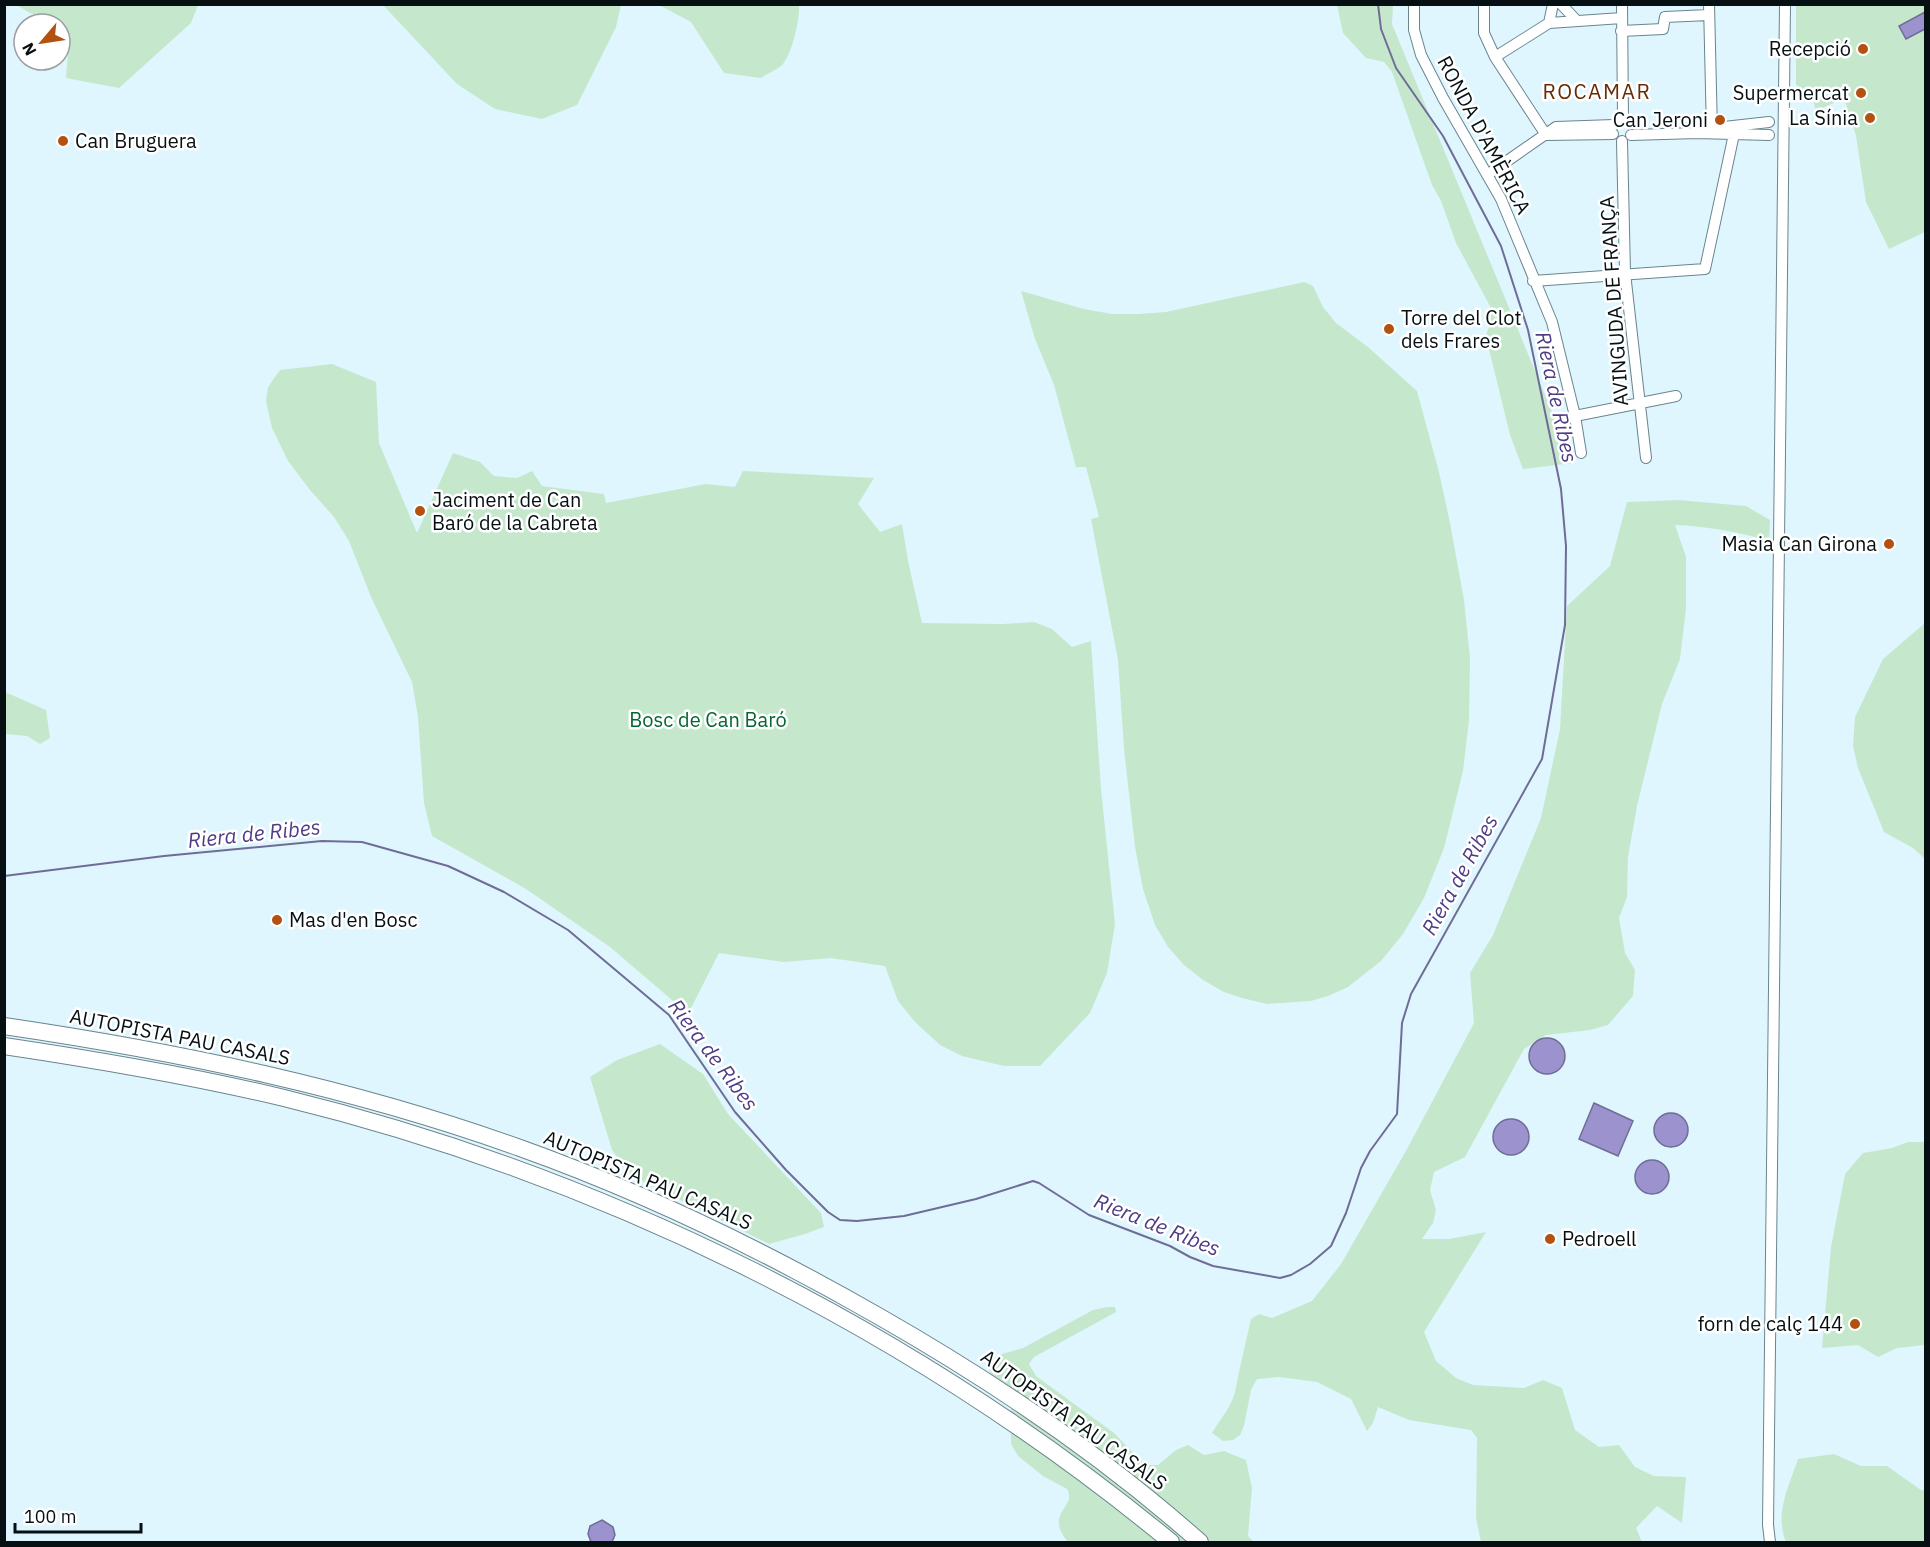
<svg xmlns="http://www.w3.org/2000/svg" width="1930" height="1547" font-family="'IBM Plex Sans',sans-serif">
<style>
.green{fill:#c5e8cd}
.water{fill:#9c93ce;stroke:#6f6c96;stroke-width:1.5}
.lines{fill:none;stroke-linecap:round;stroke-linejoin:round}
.stream{stroke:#6f6c96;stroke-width:2}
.minor-casing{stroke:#6a858e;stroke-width:12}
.highway-casing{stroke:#6a858e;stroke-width:18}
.minor{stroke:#fff;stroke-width:10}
.highway{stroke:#fff;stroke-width:16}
.poi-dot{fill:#b25110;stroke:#fff;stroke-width:2}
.labels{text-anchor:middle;stroke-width:5;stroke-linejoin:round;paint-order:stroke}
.poi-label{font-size:20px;fill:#061013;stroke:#fff;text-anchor:end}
.street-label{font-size:20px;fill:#061013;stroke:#fff}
.park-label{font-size:20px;fill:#046733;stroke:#fff}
.neighbourhood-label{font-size:21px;letter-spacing:1.5px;fill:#682b02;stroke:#fff}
.water-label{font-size:21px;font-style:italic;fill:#4e3c85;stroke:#fff}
</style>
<rect width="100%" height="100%" fill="#dff6fe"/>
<path class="green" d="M16,5H198L191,23L119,88L66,78L68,52L60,38V24H50Z
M383,5H621L616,27L577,105L542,119L495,109L457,84Z
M659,5H799C800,19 792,55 782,65C776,70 767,74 761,78L724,73L691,22Z
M1337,5H1393L1392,24L1573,463L1523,469L1510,435L1487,341L1486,335L1490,324L1491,308L1456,243L1441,201L1432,185L1392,72L1384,62L1366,58L1343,33Z
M1796,5H1925V232L1889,249L1866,202L1856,136L1844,98L1816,111L1812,96L1801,92L1796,84Z
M1304,282L1313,286L1323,307L1336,323L1368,347L1417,391L1439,472L1450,523L1464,600L1470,658L1469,720L1463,771L1444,848L1424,898L1403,934L1381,961L1348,987L1328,996L1311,1001L1267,1004L1242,998L1224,992L1203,980L1184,965L1168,947L1155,925L1143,889L1135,847L1124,749L1118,660L1091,519L1099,517L1086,467H1076L1054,385L1035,339L1021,291L1084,309L1112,314H1138L1166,312Z
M332,364L376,382L379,443L417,533L453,453L480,462L494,476L517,478L532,471L542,486L604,494L606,503L706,484L735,487L743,471L874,478L858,504L880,532L902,524L908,561L922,623L1003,624L1034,622L1052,629L1072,647L1091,641L1101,789L1115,924L1107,973L1090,1013L1040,1066H1004L962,1056L940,1045L915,1022L898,1001L885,966L831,958L784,962L719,953L690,1010L672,1000L610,947L526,889L432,836L424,803L418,717L412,682L371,597L349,541L334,517L310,490L288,461L272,428L266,401L268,387L280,370Z
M1678,500L1746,506L1770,520L1769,541C1739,532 1706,526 1675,525L1686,557V608L1680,659L1662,704L1637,806L1628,857L1627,897L1619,918L1625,953L1635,970L1633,996L1608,1025L1590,1030L1546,1035L1524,1049L1465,1157L1434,1172L1430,1190L1436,1210L1433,1223L1422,1239H1449L1486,1232L1424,1332L1436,1361L1456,1378L1473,1385L1524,1388L1543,1380L1562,1388L1575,1430L1599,1447L1619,1445L1635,1467L1654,1476L1686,1477L1682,1523L1657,1506L1636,1528L1642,1542H1481L1476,1518L1477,1438L1471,1430L1409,1420L1378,1407L1373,1423L1367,1431L1351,1399L1317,1382L1279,1377L1257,1379L1251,1390L1244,1426L1240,1435L1233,1440L1223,1441L1212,1433C1220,1419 1234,1404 1236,1387C1240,1365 1246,1342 1251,1319L1259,1314L1272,1318L1312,1301L1341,1264L1407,1149L1474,1023L1470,973L1493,935L1541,818L1560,729L1567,606L1610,566L1627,502Z
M1925,623V859L1913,848L1884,832L1858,768L1853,746L1855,717L1883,659Z
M5,692L46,710L50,738L40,744L27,736L5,734Z
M660,1044L703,1074L728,1114L821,1213L824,1227L805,1234L769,1244L632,1176L612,1150L590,1077L617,1060Z
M1908,1142H1925V1345L1897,1348L1878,1357L1858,1345L1822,1348L1831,1247L1845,1174L1863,1153L1892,1148Z
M1107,1307H1115L1116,1312L1034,1357L1029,1364L1036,1376L1114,1433L1141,1461L1149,1465H1158L1176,1450L1188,1445L1204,1455L1224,1451L1246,1460L1252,1488L1248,1536L1254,1542H1068C1043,1512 1078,1508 1067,1489L1043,1476L1018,1456L1011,1444V1405L1002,1382L991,1374L989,1370L994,1358L1002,1354L1023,1348L1093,1310Z
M1834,1454L1861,1466H1887L1921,1490H1925V1542H1786C1774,1514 1789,1486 1798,1459Z"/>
<path class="water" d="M1925,12V29L1906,39L1899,26Z
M1529 1056a18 18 0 1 1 36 0a18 18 0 1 1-36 0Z
M1594,1103L1633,1121L1618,1156L1579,1139Z
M1654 1130a17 17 0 1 1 34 0a17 17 0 1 1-34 0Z
M1493 1137a18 18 0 1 1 36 0a18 18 0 1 1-36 0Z
M1635 1177a17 17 0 1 1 34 0a17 17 0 1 1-34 0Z
M602,1520L613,1527L615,1535L612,1542H591L588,1534L590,1526Z"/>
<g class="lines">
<path class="stream" d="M4,876L164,856L322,841L362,842L448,866L504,892L568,930L669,1015L735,1112L786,1170L828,1212L840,1220L857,1221L904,1216L976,1199L1033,1181L1039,1183L1089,1215L1170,1246L1190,1257L1213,1266L1280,1278L1291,1275L1310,1264L1331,1246L1346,1213L1361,1168L1370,1151L1397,1114L1402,1023L1411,994L1542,759L1565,625L1566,546L1561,489L1528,330L1501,246L1443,136L1396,68L1381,29L1378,4"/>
<defs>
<path id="minor" d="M1414,4V30L1421,55L1443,98L1501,199L1552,322L1575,416L1581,453
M1484,4V33L1495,57L1546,135
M1561,4L1576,20
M1622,4L1623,121
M1709,4L1712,133
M1549,23L1622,18
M1621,31L1663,29L1665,17L1709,15
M1495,57L1549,23L1553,4
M1715,128L1769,122
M1546,135L1613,134
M1631,135L1697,133L1769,135
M1622,141L1625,273L1646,458
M1487,175L1556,127L1614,125
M1533,281L1705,269L1734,134
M1575,416L1676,396
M1770,1542L1768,1525L1785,4"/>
<path id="highway" d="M4,1026C180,1052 353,1088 520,1148C646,1193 765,1251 880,1317C994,1382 1103,1456 1200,1542
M4,1046C98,1060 192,1076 284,1098C607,1177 915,1331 1171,1542"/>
</defs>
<use href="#minor" class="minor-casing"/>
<use href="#highway" class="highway-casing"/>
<use href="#minor" class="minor"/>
<use href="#highway" class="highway"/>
</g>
<g class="poi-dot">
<circle cx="1863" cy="49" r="6"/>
<circle cx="1861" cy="93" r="6"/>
<circle cx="1870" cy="118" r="6"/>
<circle cx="1720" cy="120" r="6"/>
<circle cx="63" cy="141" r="6"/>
<circle cx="1389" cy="329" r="6"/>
<circle cx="420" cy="511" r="6"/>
<circle cx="1889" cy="544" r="6"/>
<circle cx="277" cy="920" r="6"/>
<circle cx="1550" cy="1239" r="6"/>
<circle cx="1855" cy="1324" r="6"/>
</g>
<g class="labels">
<g class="poi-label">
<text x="1851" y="56">Recepció</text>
<text x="1849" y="100">Supermercat</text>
<text x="1858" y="125">La Sínia</text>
<text x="1708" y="127">Can Jeroni</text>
<text x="75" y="148" text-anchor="start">Can Bruguera</text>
<text x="1401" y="325" text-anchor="start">Torre del Clot<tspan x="1401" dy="23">dels Frares</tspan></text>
<text x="432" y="507" text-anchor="start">Jaciment de Can<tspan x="432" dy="23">Baró de la Cabreta</tspan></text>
<text x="1877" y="551">Masia Can Girona</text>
<text x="289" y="927" text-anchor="start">Mas d'en Bosc</text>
<text x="1562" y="1246" text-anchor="start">Pedroell</text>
<text x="1843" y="1331">forn de calç 144</text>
</g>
<g class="street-label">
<text transform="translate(1484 135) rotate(62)" y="7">RONDA D'AMÈRICA</text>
<text transform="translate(1614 301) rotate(-94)" y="7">AVINGUDA DE FRANÇA</text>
<text transform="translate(180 1037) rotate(11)" y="7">AUTOPISTA PAU CASALS</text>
<text transform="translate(648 1180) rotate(23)" y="7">AUTOPISTA PAU CASALS</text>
<text transform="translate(1074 1420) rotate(36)" y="7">AUTOPISTA PAU CASALS</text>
</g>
<g class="park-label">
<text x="708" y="727">Bosc de Can Baró</text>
</g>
<g class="neighbourhood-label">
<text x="1597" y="99">ROCAMAR</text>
</g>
<g class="water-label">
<text transform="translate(1556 397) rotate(78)" y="7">Riera de Ribes</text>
<text transform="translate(254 834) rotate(-6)" y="7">Riera de Ribes</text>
<text transform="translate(1460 875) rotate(-61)" y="7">Riera de Ribes</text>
<text transform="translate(713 1055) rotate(53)" y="7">Riera de Ribes</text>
<text transform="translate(1157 1225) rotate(22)" y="7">Riera de Ribes</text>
</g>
</g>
<rect width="1930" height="1547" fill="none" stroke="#061013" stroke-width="12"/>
<g transform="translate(42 42) rotate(241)"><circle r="28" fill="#ffffff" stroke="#9b9fa1" stroke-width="1.5"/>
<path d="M0-4.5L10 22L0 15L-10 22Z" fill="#b25110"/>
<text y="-9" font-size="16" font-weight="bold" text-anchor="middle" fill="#061013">N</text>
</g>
<path d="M15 1523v9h126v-9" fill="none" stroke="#061013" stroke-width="3"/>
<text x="24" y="1523" font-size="18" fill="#061013" stroke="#ffffff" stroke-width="4.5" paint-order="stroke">100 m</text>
</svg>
